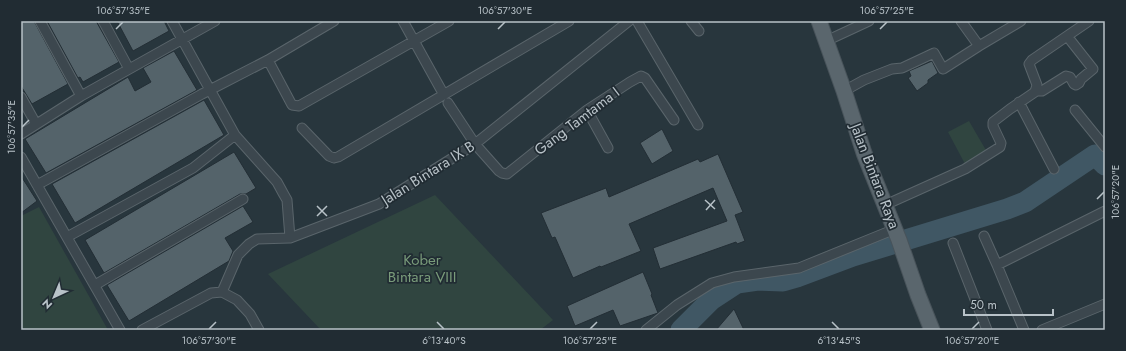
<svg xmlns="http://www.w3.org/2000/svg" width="1126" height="351" font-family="Jost,sans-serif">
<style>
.green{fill:#304540}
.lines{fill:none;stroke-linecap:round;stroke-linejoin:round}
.river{stroke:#405764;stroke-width:21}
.building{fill:#54636a;stroke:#232e35}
.street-casing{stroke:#5a656b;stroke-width:11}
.primary-casing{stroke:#48535a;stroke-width:17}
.street{stroke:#3c474e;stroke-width:9}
.primary{stroke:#5a666d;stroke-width:15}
.ticks{fill:none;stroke:#b8c2c8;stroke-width:1.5}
.labels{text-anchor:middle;stroke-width:3.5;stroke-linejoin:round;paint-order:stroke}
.street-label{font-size:15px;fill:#b8c2c8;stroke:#212c33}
.park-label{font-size:15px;fill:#799b7a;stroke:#212c33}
.neatline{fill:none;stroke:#b8c2c8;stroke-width:1.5}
.ticks-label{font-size:10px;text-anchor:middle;fill:#b8c2c8}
</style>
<rect width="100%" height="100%" fill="#28363d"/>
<path class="green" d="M969,121L987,152L965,164L948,132Z
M435,195L553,320L540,330H321L268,274Z
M39,207L108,330H21V216Z"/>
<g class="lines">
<path class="river" d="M681,330L711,300L737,283L758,280L783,281L797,277L853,256L1007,209L1025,202L1095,155L1105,165"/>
</g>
<path class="building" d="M21,21H34L68,84L32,104L21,86Z
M47,21H96L119,62L83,82L80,77L78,78Z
M117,21H164L169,31L133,51Z
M174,51L197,90L46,173L25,139L128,77L135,91L151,82L143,68Z
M932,61L938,73L928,80V83L917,91L908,78L911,76L909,71Z
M204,100L224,135L75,223L52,184Z
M662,129L673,151L652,164L640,143Z
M234,152L256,188L246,194H240L104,273L85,240Z
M718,154L743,212L735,215L745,241L737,244L736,242L660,269L653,248L727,221L713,188L629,224L641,251L601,267L600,266L573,278L555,237L552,238L541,213L606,188L609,197L698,159L700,162Z
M21,176L37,201L21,213Z
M243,206L253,222L225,238L233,251L229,261L129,321L107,285Z
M643,272L652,294L651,295L658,313L620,326L613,310L575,326L567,306Z
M734,309L744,330H716Z"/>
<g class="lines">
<defs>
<path id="street" d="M40,21L81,96
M103,21L129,69
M172,21L235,135L277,182L283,193L287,200L290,238
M403,21L444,95
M637,21L698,125
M691,21L699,31
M826,41L869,21
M979,46L1021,21
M268,60L292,105L299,106L449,21
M844,91L864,80L892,69L902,68L934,53L943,69L979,46L961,21
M1035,91H1042L1066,76L1070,77L1074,84L1076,85L1079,83L1081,79L1093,69L1067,36
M21,97L36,124
M1019,102L1054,169
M448,103L475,144L499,171L502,173L507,174L587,110L630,82L641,76L645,78L674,120
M587,110L608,148
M1075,110L1105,147
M302,128L329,156L334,158L338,157L569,21
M21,134L81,96L215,21
M21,157L120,330
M37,185L202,94L268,60L334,21
M885,205L965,169L1000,147L1001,143L993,126V122L1010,109L1035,92L1037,85L1029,64L1032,60L1089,21
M984,236L997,265L1024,330
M67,237L193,168L235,135
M953,243L987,330
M997,265L1105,211
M95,285L243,199
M222,292L238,255L249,244L257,239L290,238L379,204L475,144L629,21
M142,330L211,293L222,292L237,300L250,314L259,330
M646,330L677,305L712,283L734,277L799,268L895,229
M1042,330L1105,304"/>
<path id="primary" d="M819,21L844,91L864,153L899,240L918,295L932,330"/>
</defs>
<use href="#street" class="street-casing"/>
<use href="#primary" class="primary-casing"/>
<use href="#street" class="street"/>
<use href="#primary" class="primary"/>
</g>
<path class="ticks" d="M116,29L123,22M498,29L505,22M880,29L887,22M22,127L29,120M1097,199L1104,192M705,200L715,209M317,206L327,216M706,210L715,200M317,216L327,206M437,322L444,329M832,322L839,329M209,329L216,322M590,329L597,322M972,329L979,322"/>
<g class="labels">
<g class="street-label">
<text transform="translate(577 121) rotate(-37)" y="5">Gang Tamtama I</text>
<text transform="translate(428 173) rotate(-32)" y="5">Jalan Bintara IX B</text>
<text transform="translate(875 176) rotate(69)" y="5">Jalan Bintara Raya</text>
</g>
<g class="park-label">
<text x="422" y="265">Kober<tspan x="422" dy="17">Bintara VIII</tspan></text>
</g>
</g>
<rect width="1126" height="351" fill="none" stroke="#212c33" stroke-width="44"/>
<g transform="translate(54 297) rotate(224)" stroke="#212c33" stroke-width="3" paint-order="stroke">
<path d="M0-3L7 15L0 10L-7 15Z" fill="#b8c2c8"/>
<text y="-6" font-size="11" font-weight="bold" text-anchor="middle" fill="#b8c2c8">N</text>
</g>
<path d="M964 309v6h89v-6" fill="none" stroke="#b8c2c8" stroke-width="2"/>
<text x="970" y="309" font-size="12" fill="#b8c2c8" stroke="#212c33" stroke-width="3" paint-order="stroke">50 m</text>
<rect x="22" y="22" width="1082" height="307" class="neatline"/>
<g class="ticks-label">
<text x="123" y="14">106°57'35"E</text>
<text x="505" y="14">106°57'30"E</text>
<text x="887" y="14">106°57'25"E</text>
<text transform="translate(11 127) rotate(-90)" y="4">106°57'35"E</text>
<text transform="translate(1115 192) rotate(-90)" y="4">106°57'20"E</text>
<text x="209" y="344">106°57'30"E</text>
<text x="444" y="344">6°13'40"S</text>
<text x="590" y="344">106°57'25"E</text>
<text x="839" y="344">6°13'45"S</text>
<text x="972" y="344">106°57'20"E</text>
</g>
</svg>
